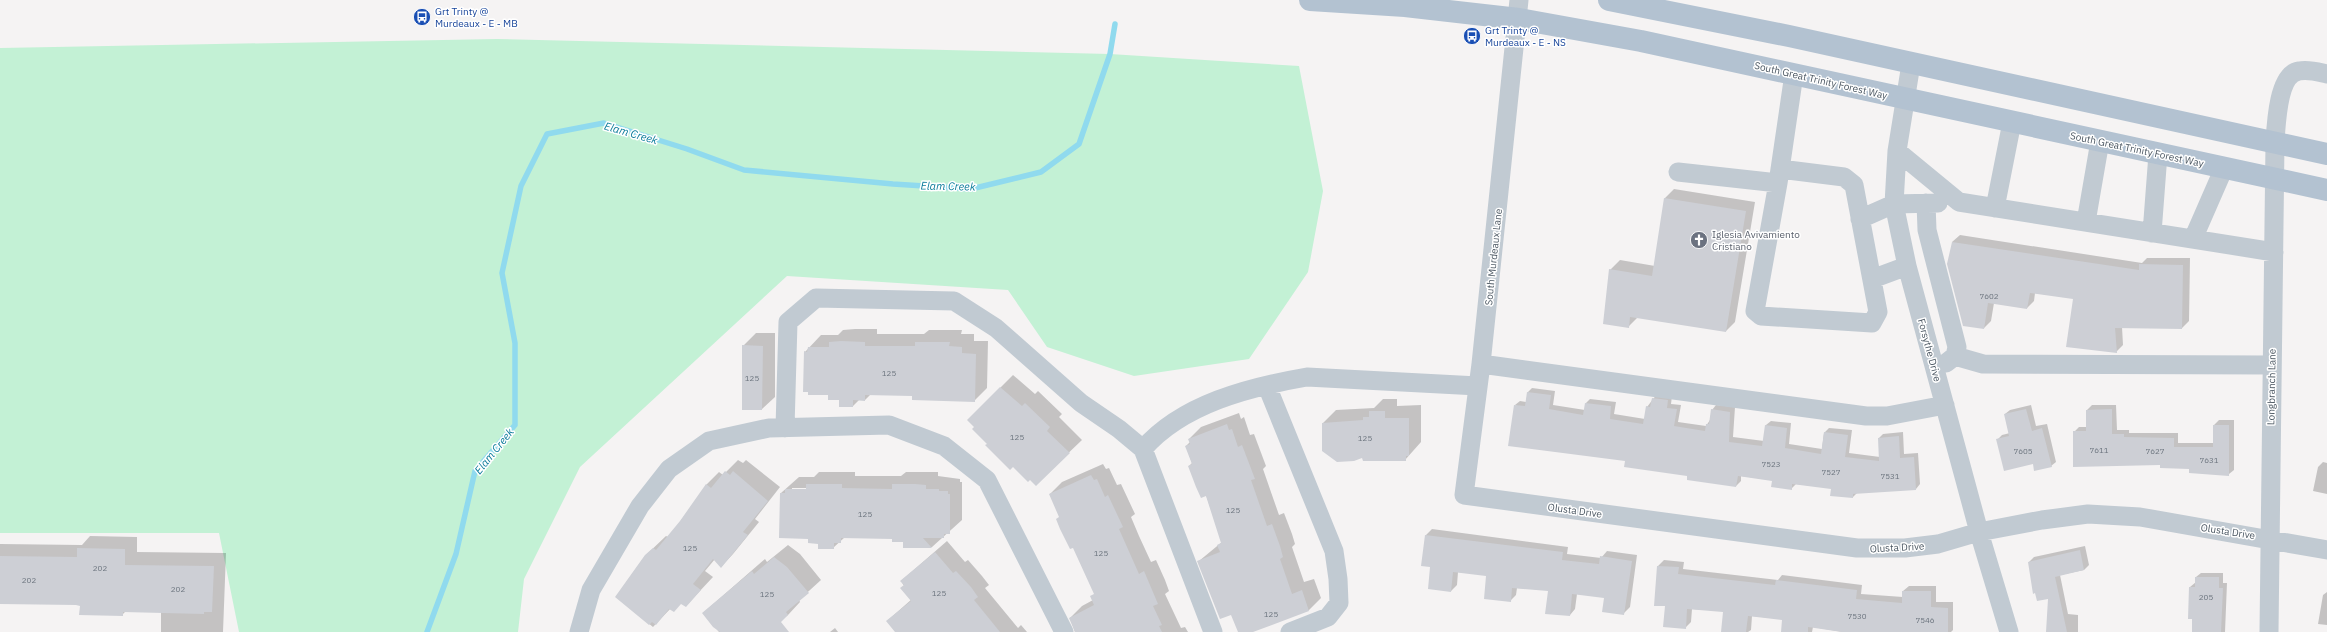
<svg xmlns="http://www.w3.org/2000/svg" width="2327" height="632" font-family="'IBM Plex Sans',sans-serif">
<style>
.green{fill:#c3f1d5}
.shadow{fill:#0003;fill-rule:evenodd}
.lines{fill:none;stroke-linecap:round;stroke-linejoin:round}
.stream{stroke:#90daee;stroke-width:5.5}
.building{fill:#cdcfd5}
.minor{stroke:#c1cad2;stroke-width:19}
.major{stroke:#b3c2d1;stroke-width:22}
.labels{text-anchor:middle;stroke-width:3;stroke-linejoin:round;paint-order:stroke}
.number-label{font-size:8px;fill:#6b747e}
.transit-label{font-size:10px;fill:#164399;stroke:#fff;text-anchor:start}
.street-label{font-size:10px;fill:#4a5661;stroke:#fff}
.worship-label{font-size:10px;fill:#5b616d;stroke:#fff;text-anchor:start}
.water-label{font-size:11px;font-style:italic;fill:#0c7c9b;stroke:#fff}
</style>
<rect width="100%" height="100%" fill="#f5f3f3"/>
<path class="green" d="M497,39L1110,54L1299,66L1323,191L1308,272L1249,359L1134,376L1047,347L1008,290L787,276L580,467L524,579L518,632H239L219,533H0V48Z"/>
<path class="shadow" d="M1674,189L1755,202L1735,322L1726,331L1638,317L1629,326L1610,270L1620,260L1655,266L1665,198Z
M1960,235L2142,263L2147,258H2190L2189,321L2182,328L2122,327L2123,345L2116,352L2074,298L2035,293L2034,301L2027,308L1994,303L1991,321L1984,328L1952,242Z
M855,329H877V334H924L929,330H962L961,334H974V341H988L987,388L974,401L913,395H870L865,400H859L853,406L829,394L805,352L821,335H838L843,330Z
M756,333H775V397L762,409L743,346Z
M1013,375L1035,394L1038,391L1062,414L1059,417L1082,440L1036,484L968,420Z
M1532,388L1555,391L1553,405L1585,410L1586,403L1590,399L1616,402L1614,414L1645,419L1647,407L1657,394L1672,396L1671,404L1681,405L1678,422L1706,426L1710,420L1712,410L1716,405L1735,407L1733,437L1764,441L1766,425L1771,421L1791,423L1789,444L1822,449L1824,433L1829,428L1852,430L1849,453L1880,457L1879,438L1883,434L1903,432L1904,454L1918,453L1920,484L1916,489L1857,493L1853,497L1832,488L1796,484L1791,489L1773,480L1741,476V481L1736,486L1626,460L1515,405L1520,401L1526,402L1528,392Z
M1383,399H1397V406L1421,405V442L1405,460L1363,457L1323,423L1336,410L1374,408Z
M2031,405L2036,426L2047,424L2056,462L2051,466L2033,463L1997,440L2002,435L2010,433L2005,414L2010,410Z
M2092,405H2116L2117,430H2129V433H2178V443H2214V425L2219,420H2234V470L2229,474L2161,464L2074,432L2079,427H2087V410Z
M1239,413L1241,419L1244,417L1250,435L1254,434L1266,466L1263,469L1279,515L1284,513L1292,534L1295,544L1292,547L1304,582L1314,579L1321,598L1309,610L1250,632H1239L1232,614L1199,561L1222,542L1206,495L1189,466L1192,463L1186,446L1190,442L1189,439L1201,427Z
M738,460L743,463L746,460L780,487L755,519L759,522L733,554L721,567L715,559L705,571L713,577L698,593L686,606L682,603L671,608L653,627L616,597L645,556L666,536L668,537L680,522L707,484L719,472L723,475Z
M2323,462L2327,463V494L2313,491L2318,467Z
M1103,464L1106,469L1109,468L1117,485L1121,484L1135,514L1131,517L1139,536L1151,562L1156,560L1165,580L1169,591L1165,594L1181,628L1185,627L1188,632H1075L1070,618L1082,606L1093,600L1095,593L1050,494L1062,482Z
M819,472H855V476H901L906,472H938V476L960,479V482H962V520L932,547H904V541L893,538L845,537L833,548L809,538L781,493L799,477H814ZM792,488H811V490H792Z
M1432,529L1568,547L1567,554L1601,558L1607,551L1637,555L1630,607L1624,613L1605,597L1577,594L1575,609L1570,615L1549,590L1517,588L1516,595L1510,601L1488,575L1458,572L1457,585L1451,591L1431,566L1426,535Z
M90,536L137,537V552L226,553L223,632H161V612L126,611L122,615L77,604L0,603V544L82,545Z
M947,541L965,562L968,560L982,576L989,585L985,588L1018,628L1021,625L1027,632H896L887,621L912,599L901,581Z
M788,545L800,554L821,580L799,600L800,602L788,615L765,632H719L703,613L765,559L767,562Z
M2085,546L2089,565L2084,570L2060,575L2068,614L2078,615V632H2047L2050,597L2029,562L2034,557Z
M1664,560L1684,562L1683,569L1778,580L1782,575L1862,585L1861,594L1903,597V591L1909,586H1936V602H1953V630L1951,632H1843L1813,627L1812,632H1782L1783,619L1752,616L1751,630L1748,632H1722L1724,611L1692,609L1691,622L1685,628L1666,606L1655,605L1658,566Z
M2201,573H2223V583H2227L2225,632H2193L2190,587L2196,582V577Z
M2327,592V625L2318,624L2323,595Z
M835,628L838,632H830Z"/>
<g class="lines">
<path class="stream" d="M427,632L456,554L475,471L515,425V343L502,273L521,186L547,134L604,123L687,149L744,170L893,184L971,189L1041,172L1079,144L1110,54L1115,24"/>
</g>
<path class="building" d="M1664,198L1746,211L1726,332L1630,317L1629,328L1603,324L1609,269L1652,276Z
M1952,242L2139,270V264L2183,265L2182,329L2115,328L2117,353L2066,347L2073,299L2030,293L2027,309L1988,303L1984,329L1963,326L1947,264Z
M841,341L865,342V346H915V342H950L949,346L962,347V353L976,354L975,402L912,400V396L865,395V401L853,400V407H839V400H828V395H808V392H803L804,351L807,352L808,347H829V342Z
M742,345L763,346L762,410H742Z
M1000,387L1022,406L1025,403L1050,427L1047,431L1070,453L1036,486L1030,480L1028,482L1013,467L1010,470L985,445L987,444L972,429L974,427L967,420Z
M1527,392L1551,395L1549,409L1583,415L1585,403L1611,406L1610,419L1643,424L1646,406L1650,407L1652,398L1668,400L1667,408L1677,409L1674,426L1705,431L1706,424H1709L1711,409L1730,412L1729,442L1762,446L1765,425L1787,428L1785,448L1821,454L1824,432L1848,435L1845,457L1879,461L1878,438L1899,436L1900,458L1914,457L1916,490L1853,494V498L1830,496L1831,489L1792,484V490L1771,487L1772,481L1738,476L1736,487L1687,480V476L1624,467L1625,461L1508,446L1514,405L1525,406Z
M2026,409L2032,431L2042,428L2052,467L2034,471L2033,464L2004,471L1996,439L2009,436L2004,414Z
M2112,409V434H2124V437L2174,438V447H2213V425H2229V476L2189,473V469L2160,468V465L2073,467V431H2086V410Z
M1369,411H1385V418H1409V456H1406V461H1363L1362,458L1354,461L1337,462L1322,451V423L1363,420V417H1369Z
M1227,424L1229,430L1232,429L1238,447L1242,445L1255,479L1251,480L1267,526L1272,524L1280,546L1283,557L1280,559L1292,594L1302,590L1309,611L1253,632H1238L1231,615L1220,619L1197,561L1220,552L1217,545L1221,543L1206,496L1201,498L1196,487L1188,466L1192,464L1185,446L1190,444L1188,439Z
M725,471L730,475L733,471L768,501L743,532L748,535L721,568L713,559L693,584L701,590L686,607L681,604L674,612L669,609L656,625L652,622L649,625L615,597L645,555L653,548L656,550L680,521L706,484L711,488Z
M1091,475L1094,480L1097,479L1105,497L1108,495L1123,527L1119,529L1139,574L1144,571L1158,604L1153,606L1162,625L1159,626L1162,632H1075L1069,618L1094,605L1090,596L1094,594L1073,548L1070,549L1060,529L1056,519L1059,517L1049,494Z
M806,484H842V488L892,489V484H915L926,485V489H939V491H948V494H950V534H944V538H923L932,548H903V542H892V539L841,538V543H834V549H818V544L808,543V539L779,538L780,493H785V489H806Z
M1425,535L1563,552L1562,560L1599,564L1600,556L1632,561L1624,615L1602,612L1604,598L1572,594L1570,616L1545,614L1548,591L1512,588L1511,602L1484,599L1486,576L1453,572L1451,592L1428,589L1430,567L1421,566Z
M77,548L125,549V565L214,566L212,612H204V614L123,612V616L79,615L80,606L76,605L0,604V556L77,557Z
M2080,550L2084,570L2055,577L2067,632H2046L2048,599L2037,601L2035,593L2033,594L2028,562Z
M935,552L953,573L956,571L971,587L978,597L974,600L1000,632H895L886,621L911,601L900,588L904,585L900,581Z
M774,557L787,567L809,593L786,612L788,615L781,622L789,632H720L713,627L702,613L752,571L754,574Z
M1657,566L1679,567L1678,574L1775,585L1776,580L1857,590L1856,599L1902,603V591H1931V607L1948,608V632H1842L1808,627V632H1781L1782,620L1748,616L1746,632H1721L1723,612L1687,609L1686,629L1663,627L1665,606H1654Z
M2195,577H2219V588H2223L2221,632H2192V619H2188L2189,587H2195Z"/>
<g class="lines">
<path class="minor" d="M1519,0L1481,364L1464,495L1857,548H1905L1938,544L1979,532L2042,520L2088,514L2140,517L2327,550
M1911,64L1897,151L1894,204L1907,266L1979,532L2009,632
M1897,151L1959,202L2274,252
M1678,172L1778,183L1794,74
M1778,183L1755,311L1761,316L1872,323L1878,312L1854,185L1844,177L1780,169
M1926,203L1927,230L1957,347L1955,356L1946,363
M1995,208L2012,122
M1860,219L1894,204L1938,203
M2086,222L2100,141
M2152,233L2158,154
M2193,239L2224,168
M1872,279L1907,266
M1955,356L1983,364L2272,365
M1481,364L1866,416H1887L1945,405
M1267,386L1334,551L1338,579L1339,603L1328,617L1290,632
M785,428L788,322L816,298L954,301L996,328L1081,403L1119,429L1143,449L1213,632
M1143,449C1182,404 1249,387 1307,377L1478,386
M579,632L591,590L640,506L669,469L709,441L769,428L889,425L944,446L987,480L1064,632
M2269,632L2275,143C2276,125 2278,74 2299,71C2309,69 2318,72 2327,74"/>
<path class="major" d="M1310,0L1405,6L1519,19L1641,41L2327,190
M1609,0L1789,36L2327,154"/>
</g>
<defs>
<symbol id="bus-disc" viewBox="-11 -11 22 22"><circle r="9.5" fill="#1a4fb4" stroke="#fff"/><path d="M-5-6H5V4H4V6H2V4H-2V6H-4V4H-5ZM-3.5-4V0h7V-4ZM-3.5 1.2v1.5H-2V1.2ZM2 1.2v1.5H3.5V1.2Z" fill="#fff"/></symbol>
<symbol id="church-disc" viewBox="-11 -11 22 22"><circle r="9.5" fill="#6b7280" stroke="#fff"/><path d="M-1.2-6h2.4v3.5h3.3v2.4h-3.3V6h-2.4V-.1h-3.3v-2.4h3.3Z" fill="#fff"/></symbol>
</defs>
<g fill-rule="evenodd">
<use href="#bus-disc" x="412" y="7" width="20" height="20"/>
<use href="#bus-disc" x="1462" y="26" width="20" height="20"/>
<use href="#church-disc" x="1689" y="230" width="20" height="20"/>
</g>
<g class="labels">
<g class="number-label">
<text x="1989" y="299">7602</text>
<text x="889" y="376">125</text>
<text x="752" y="381">125</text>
<text x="1017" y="440">125</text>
<text x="1365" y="441">125</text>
<text x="2099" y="453">7611</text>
<text x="2023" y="454">7605</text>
<text x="2155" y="454">7627</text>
<text x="2209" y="463">7631</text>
<text x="1771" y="467">7523</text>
<text x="1831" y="475">7527</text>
<text x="1890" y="479">7531</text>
<text x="1233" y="513">125</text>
<text x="865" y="517">125</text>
<text x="690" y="551">125</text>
<text x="1101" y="556">125</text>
<text x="100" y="571">202</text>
<text x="29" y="583">202</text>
<text x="178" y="592">202</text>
<text x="939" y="596">125</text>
<text x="767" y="597">125</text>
<text x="2206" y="600">205</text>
<text x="1271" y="617">125</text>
<text x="1857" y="619">7530</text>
<text x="1925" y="623">7546</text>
</g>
<g class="transit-label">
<text x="435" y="15">Grt Trinty @<tspan x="435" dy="12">Murdeaux - E - MB</tspan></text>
<text x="1485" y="34">Grt Trinty @<tspan x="1485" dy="12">Murdeaux - E - NS</tspan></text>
</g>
<g class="street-label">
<text transform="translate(1821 80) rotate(13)" y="4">South Great Trinity Forest Way</text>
<text transform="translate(2137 149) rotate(12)" y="4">South Great Trinity Forest Way</text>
<text transform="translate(1493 257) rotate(-84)" y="4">South Murdeaux Lane</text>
<text transform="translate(1930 350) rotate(75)" y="4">Forsythe Drive</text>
<text transform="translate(2271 387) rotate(-89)" y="4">Longbranch Lane</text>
<text transform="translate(1575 510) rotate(8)" y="4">Olusta Drive</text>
<text transform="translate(2228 531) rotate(9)" y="4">Olusta Drive</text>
<text transform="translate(1897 547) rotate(-3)" y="4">Olusta Drive</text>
</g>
<g class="worship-label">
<text x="1712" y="238">Iglesia Avivamiento<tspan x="1712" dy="12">Cristiano</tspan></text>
</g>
<g class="water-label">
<text transform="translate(631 133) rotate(16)" y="4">Elam Creek</text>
<text transform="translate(948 186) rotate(1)" y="4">Elam Creek</text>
<text transform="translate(494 451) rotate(-51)" y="4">Elam Creek</text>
</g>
</g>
</svg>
